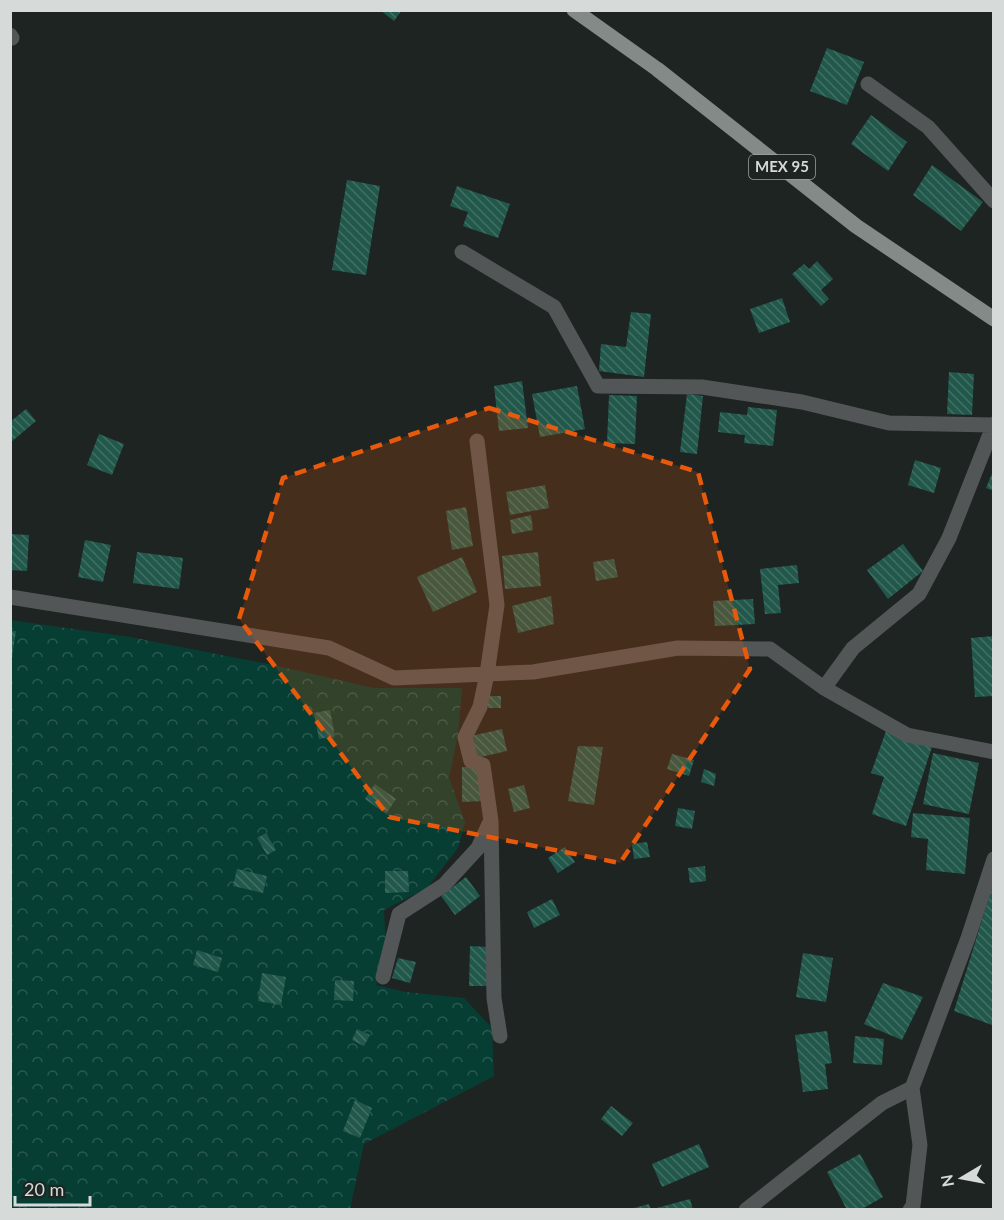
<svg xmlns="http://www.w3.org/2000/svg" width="1004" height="1220" font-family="Lato,sans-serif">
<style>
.forest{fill:url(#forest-crowns)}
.building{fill:url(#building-back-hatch)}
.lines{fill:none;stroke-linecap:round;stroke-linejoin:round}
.street{stroke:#535656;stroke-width:15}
.primary{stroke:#848a88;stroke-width:15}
.marked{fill:#e8590c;fill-opacity:0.2;stroke:#e8590c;stroke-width:4.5;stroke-dasharray:12 8;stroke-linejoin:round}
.labels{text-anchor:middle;stroke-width:6;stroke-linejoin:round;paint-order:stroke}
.shield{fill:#1e2422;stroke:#9fa3a2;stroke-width:1.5}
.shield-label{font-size:15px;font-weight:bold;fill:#d6dad9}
</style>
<defs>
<pattern id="forest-crowns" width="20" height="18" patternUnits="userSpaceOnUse" patternTransform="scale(1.5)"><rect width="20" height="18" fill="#073e34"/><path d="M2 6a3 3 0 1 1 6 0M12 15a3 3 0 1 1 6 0" fill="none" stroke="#2a5951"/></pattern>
<pattern id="building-back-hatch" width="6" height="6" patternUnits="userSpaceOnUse" patternTransform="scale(1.5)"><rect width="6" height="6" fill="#21584b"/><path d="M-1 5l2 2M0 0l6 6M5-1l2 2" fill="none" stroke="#406f64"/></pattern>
</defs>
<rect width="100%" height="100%" fill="#1e2422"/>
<path class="forest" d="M10,620L130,637L273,665L374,688H462L458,734L449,778L465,822L458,848L427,888L384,910L386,945L376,985L406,992L464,998L492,1028L494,1076L364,1144L350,1209H11Z"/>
<path class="building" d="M380,10H402L394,21Z
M827,48L864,62L847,105L810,91Z
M871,115L907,142L888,171L851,144Z
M932,165L983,202L961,231L913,195Z
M347,180L380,186L366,275L332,270Z
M457,186L510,204L498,238L463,226L468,212L450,206Z
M817,261L833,279L821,290L829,299L821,306L792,274L804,264L809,269Z
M782,298L790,322L759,333L750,309Z
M631,312L651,314L644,377L599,371L601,344L626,347Z
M949,372L974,374L972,415L947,414Z
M522,381L528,428L499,431L494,386Z
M577,386L585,429L540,437L532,394Z
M687,394L703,396L697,454L680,452Z
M609,395L637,396L635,444L607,443Z
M748,407L777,410L773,446L744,443L745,435L718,432L720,412L747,415Z
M26,409L36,421L10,443V422Z
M99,434L124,444L112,475L87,465Z
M915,460L941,468L934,493L908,485Z
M993,471H994V491L986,488Z
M545,485L549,508L510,515L506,492Z
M466,507L473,546L452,550L446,511Z
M531,515L533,530L512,534L510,520Z
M10,534L29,535L27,571L10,570Z
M85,540L111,545L103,582L78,577Z
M903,544L923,571L888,599L867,570Z
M137,552L183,558L179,589L133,583Z
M538,552L541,586L505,589L502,556Z
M462,557L477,592L433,612L417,577Z
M614,559L618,577L596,581L593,562Z
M797,565L799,583L778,585L781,613L765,614L760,569Z
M551,596L554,624L518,633L512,606Z
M753,599L755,624L715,626L713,601Z
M10,631H16L12,657H10Z
M994,636V696L975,697L971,638Z
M488,696H501V708H488Z
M330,710L335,736L319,739L314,713Z
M502,729L507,751L476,758L471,736Z
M886,731L932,747L906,826L872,814L884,777L871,773Z
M578,746L603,747L594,805L568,801Z
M933,753L979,763L969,814L923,804Z
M672,754L694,760L689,776L667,769Z
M462,767H482V801L462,802Z
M704,769L716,774L714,786L701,782Z
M375,784L396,799L386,814L365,799Z
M524,785L530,808L514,812L508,789Z
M678,808L695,811L692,829L675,826Z
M913,813L970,818L965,874L926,870L928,839L911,837Z
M266,833L276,850L267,855L257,838Z
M647,842L650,857L634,859L632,844Z
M565,847L575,862L558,873L548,858Z
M705,866L706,881L690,883L688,868Z
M237,869L267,876L263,893L233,886Z
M385,871H408L409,892L385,893Z
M466,877L480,896L455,915L441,896Z
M994,881V1021L992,1025L954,1011Z
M552,899L560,915L534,928L527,912Z
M470,946L489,947V986H469Z
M197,950L222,958L218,972L193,965Z
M803,953L833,958L826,1002L796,997Z
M398,958L416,962L410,983L392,978Z
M262,973L286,977L281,1005L258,1001Z
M335,980L354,981L353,1001L334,1000Z
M883,983L923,997L902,1040L864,1024Z
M357,1029L370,1035L364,1046L352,1040Z
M827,1031L832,1063L825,1064L828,1089L803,1092L795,1035Z
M855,1036L884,1039L882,1065L853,1063Z
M355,1100L372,1108L360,1138L343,1131Z
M611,1106L633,1123L622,1136L601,1119Z
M699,1144L709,1167L662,1187L652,1164Z
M860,1154L883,1197L860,1210H847L827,1172Z
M690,1199L693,1210H653V1209Z
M649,1204L651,1210H630V1209Z"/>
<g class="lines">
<path class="street" d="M10,35L12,38
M868,84L928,127L994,201
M462,252L554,307L598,386L702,387L802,402L889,423L993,425
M477,441L497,605L487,674L480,707L465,737L471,761L483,765L491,821L494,998L500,1036
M10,597L329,648L394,678L533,672L678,648L770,649L824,688L907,735L994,752
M824,688L853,648L919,594L949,538L994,424
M383,977L399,914L444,885L478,848L489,824
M746,1210L882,1103L912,1088L968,938L994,859
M910,1210L913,1206L920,1145L912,1088"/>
<path class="primary" d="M574,10L657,69L856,226L994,319"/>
</g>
<path class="marked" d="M489,408L698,472L750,669L620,863L389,817L239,619L283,478Z"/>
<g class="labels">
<rect class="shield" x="749" y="155" width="66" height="24" rx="4.5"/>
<g class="shield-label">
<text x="782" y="172">MEX 95</text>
</g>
</g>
<rect width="1004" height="1220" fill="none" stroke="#d6dad9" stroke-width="24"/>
<g transform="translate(962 1178) rotate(260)" stroke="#1e2422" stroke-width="4.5" paint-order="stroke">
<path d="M0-4.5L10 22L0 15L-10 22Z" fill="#d6dad9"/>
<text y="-9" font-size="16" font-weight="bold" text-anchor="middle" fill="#d6dad9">N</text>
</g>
<path d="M15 1196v9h75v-9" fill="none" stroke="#d6dad9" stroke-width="3"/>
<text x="24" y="1196" font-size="18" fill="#d6dad9" stroke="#1e2422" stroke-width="4.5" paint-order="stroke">20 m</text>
</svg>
